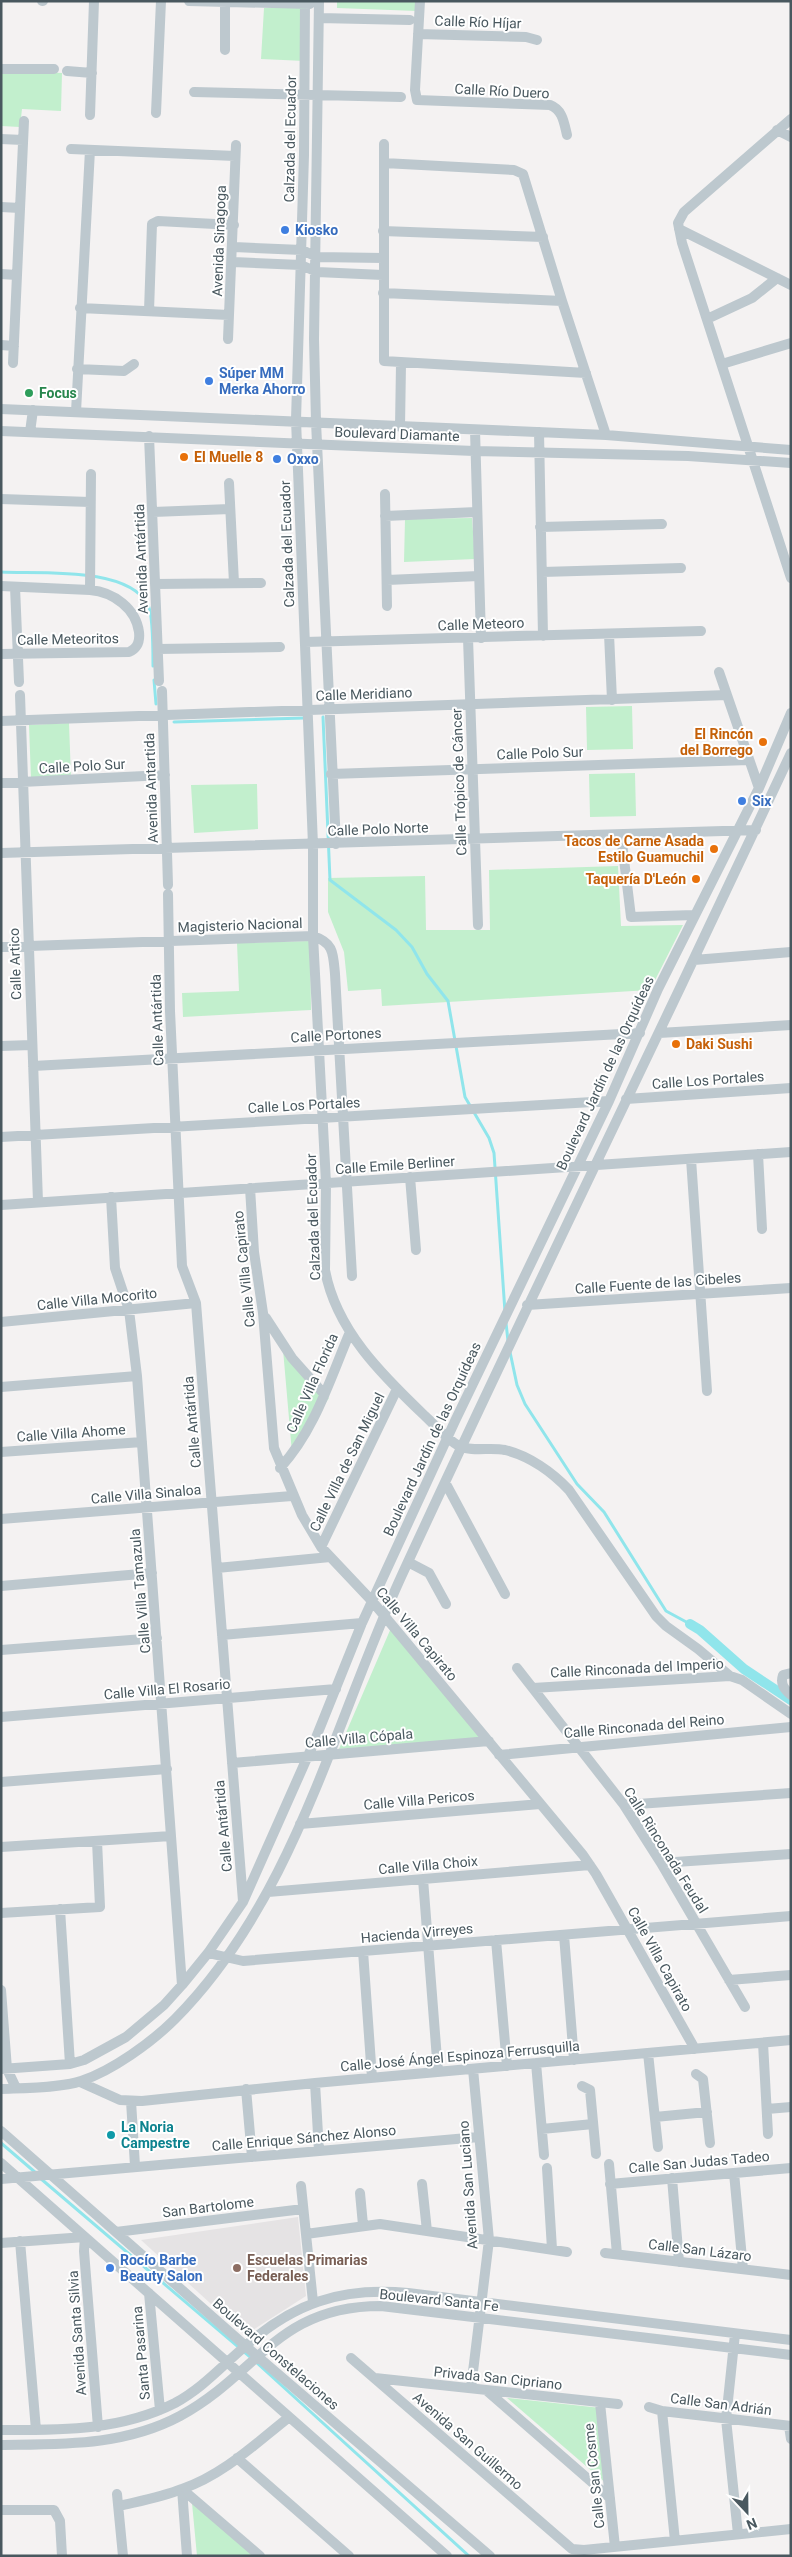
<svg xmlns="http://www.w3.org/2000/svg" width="792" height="2557" font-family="Roboto,sans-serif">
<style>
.education{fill:#e5e3e4}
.green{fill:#c2efcd}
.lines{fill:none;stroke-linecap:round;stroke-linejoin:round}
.stream{stroke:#90e5eb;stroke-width:3}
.canal{stroke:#90e5eb;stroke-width:10}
.minor{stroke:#bdc8ce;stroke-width:10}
.shop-dot{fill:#3f7fe0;stroke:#fff;stroke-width:2}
.leisure-dot{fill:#2e9e5b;stroke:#fff;stroke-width:2}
.food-dot{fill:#e8710a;stroke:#fff;stroke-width:2}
.culture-dot{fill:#0f9aa8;stroke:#fff;stroke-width:2}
.education-dot{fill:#8d6e63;stroke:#fff;stroke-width:2}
.labels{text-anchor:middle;stroke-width:4;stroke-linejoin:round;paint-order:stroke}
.street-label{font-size:14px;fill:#49585f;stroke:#fff}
.shop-label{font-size:14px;font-weight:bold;fill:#366cbe;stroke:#fff;text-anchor:start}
.leisure-label{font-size:14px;font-weight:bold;fill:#27864d;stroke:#fff;text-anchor:start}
.food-label{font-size:14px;font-weight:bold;fill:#c56008;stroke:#fff;text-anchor:end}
.culture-label{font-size:14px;font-weight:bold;fill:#0d838f;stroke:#fff;text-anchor:start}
.education-label{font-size:14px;font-weight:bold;fill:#785e54;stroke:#fff;text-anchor:start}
</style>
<rect width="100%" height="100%" fill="#f4f2f2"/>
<path class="education" d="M298,2217L306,2296L245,2335L141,2240Z"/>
<path class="green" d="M337,1H417V11L337,8Z
M264,8H306L305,61L261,59Z
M1,70L62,73L61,111L22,109L20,127L1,126Z
M472,518L475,559L404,562L405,519Z
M632,706L633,749L587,750L586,707Z
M69,723L71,777L31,779L29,725Z
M635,773L636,816L590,817L589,774Z
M257,784L258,829L194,833L191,785Z
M618,866L621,926L683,925L650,990L382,1006L381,989L348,991L344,952L328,912V878L425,876L426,930H490L489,870Z
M310,941L311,1010L183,1017L182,993L239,991L237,943Z
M282,1338L301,1369L329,1398L292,1453Z
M391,1628L484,1738L339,1749Z
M507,2398L601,2408L608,2485Z
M192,2503L254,2556H197Z"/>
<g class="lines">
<path class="stream" d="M1,572C39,574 128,566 148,605C153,614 153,653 153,666
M154,680L156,704
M323,717L330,880L396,930L412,947L427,974L448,1001L465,1097L489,1138L494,1153L505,1312
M174,722L304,718
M506,1323L508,1341
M510,1352L517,1385L525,1404L577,1484L604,1512L666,1611L690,1624
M1,2143L36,2173
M40,2178L257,2363L469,2556"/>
<path class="canal" d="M690,1624L700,1630L744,1669L791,1700"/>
<path class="minor" d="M42,1H43
M189,1L310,4
M305,1L304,155L296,420L313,845V936L326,1183L325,1270C336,1330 382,1375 425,1416C435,1425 446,1439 459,1446C472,1452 491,1447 505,1450C529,1456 552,1472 569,1490L656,1616L666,1626L698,1649L730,1676
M319,1L314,339L316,422L336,844
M420,1L415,90L417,100L550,105C563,110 564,123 567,135
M319,18L410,20
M418,34L526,37L537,40
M225,50V2
M1,69H54
M67,71L92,73
M194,92L401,97
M156,113L161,1
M90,115L94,1
M791,119L684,212L678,223L682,243L791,578
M777,130L791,137
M1,139L23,140
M384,144V361L586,373
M71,149L235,156
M384,163L514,170L523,174L562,301L606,435
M1,207L20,208
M679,229L791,285
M383,231L543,237
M234,247L302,250L317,257L383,258
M233,262L301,265L317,272L383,275
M1,274L17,275
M383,293L562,301
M80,308L229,315
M149,311L152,224L158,221L234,225
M707,319L752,298L777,278
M228,339L236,145
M1,345L14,346
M13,363L24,121
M722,364L791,343
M77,369L124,371L134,364
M1,409L606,435L791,450
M76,412L90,150
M400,427L401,364
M475,430L481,638
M1,431L474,451L688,456L791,463
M30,432L33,410
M539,432L543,636
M149,436L159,681
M229,483L234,583
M385,494L387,606
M1,499L90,502
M153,512L230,509
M385,516L477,512
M540,527L662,524
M542,572L681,568
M387,580L479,576
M155,584L261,583
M1,586L90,590
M15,587L19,682
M609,634L612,700
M468,638L478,925
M305,642L701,631
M158,649L280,647
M1,654L129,652C138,648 140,641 139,632C136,609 114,592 90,590L91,474
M719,672L759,788
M162,691L168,885
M20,695L38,1202
M1,721L727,695
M331,774L749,760
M1,783L165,775
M621,835L631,917L694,915
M1,853L756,830
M168,894L170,1011L182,1266L196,1303L243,1901
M1,947L313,936C334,943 333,953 335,974L352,1276
M694,960L791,952
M659,1033L791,1025
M1,1046L32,1045
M33,1066L640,1033
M626,1099L791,1088
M1,1137L609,1101
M758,1154L762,1229
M691,1159L707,1391
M410,1177L416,1250
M250,1188L254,1252L263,1313L274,1448L302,1515L321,1547L372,1601L583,1855L596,1874L695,2049
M111,1197L115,1268L129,1310L137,1376L182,1985
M1,1205L791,1152
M527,1305L791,1288
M266,1318L292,1358L324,1394
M1,1322L196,1303
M1,1387L137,1376
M1,1452L142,1442
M280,1468C315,1430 330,1379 350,1332
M445,1482L505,1594
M1,1519L292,1496
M321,1547L397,1389
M408,1562L429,1573L446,1604
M217,1568L330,1557
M1,1586L152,1573
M222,1635L362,1623
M1,1650L157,1638
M517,1668L624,1805L661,1863L745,2007
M791,1673L783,1675C780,1684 784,1689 791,1695
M533,1688L730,1676L742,1680L791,1714
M1,1717L336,1689
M499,1755L791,1727
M232,1763L489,1741
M1,1782L167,1769
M624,1805L791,1793
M300,1824L540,1804
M1,1847L171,1836
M661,1863L791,1854
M423,1879L438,2072
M268,1892L590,1865
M60,1909L70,2064
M1,1913L100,1907L97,1841
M564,1935L574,2060
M496,1940L507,2066
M363,1951L372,2078
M208,1953L243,1961L791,1916
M729,1980L791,1975
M1,1990L7,2069L16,2088
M763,2043L768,2134
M648,2053L658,2147
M536,2063L544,2155
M1,2069L70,2064L84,2060L126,2037L164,2005L182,1985L208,1953L243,1902L315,1740L362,1623L455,1421L609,1101L658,989L759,788L791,713
M696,2074L703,2079L710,2143
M80,2082L120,2100L142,2101L315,2083L791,2040
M315,2083L319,2151
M582,2086L590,2090L596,2154
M1,2089C23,2088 62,2088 81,2081C112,2071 152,2042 175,2019C294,1899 333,1726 401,1577C492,1379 587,1183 681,986C718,909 754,830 791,753
M246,2089L252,2157
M131,2101L135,2166
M767,2109L791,2107
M655,2117L707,2112
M542,2129L593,2124
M1,2131L257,2356L490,2556
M1,2163L447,2556
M609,2164L617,2254
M547,2168L552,2249
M734,2173L743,2269
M672,2178L679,2262
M1,2179L479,2137
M422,2184L427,2231
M610,2184L791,2168
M301,2186L313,2302
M360,2193L363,2225
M116,2232L303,2209
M306,2234L380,2224L567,2252
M20,2241L36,2430
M1,2243L85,2237L84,2251L98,2427
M605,2253L791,2275
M149,2293L160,2410
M735,2334L726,2419L738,2534
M351,2358L572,2549L584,2550L791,2529
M375,2378L618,2404
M471,2388L489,2240L473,2069
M486,2390L610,2498
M600,2403L615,2547
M649,2407L662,2411L791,2426
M662,2411L675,2541
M789,2426L791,2439
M1,2430C61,2430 120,2431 175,2403C201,2389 220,2368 242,2349C293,2303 340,2287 408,2293L791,2340
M1,2445C63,2444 124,2446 180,2416C259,2373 277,2306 381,2306L791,2355
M237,2458L349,2556
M182,2489L260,2556
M182,2489L187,2556
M117,2494L123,2556
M119,2506C140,2501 162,2497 182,2489C223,2475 255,2444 288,2418
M1,2510H54L60,2521L62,2556"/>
</g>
<g class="shop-dot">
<circle cx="285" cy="230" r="5"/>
<circle cx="209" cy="381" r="5"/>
<circle cx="277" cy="459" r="5"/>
<circle cx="742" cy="801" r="5"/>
<circle cx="110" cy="2268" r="5"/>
</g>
<circle class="leisure-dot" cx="29" cy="393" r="5"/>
<g class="food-dot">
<circle cx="184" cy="457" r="5"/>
<circle cx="763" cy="742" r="5"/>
<circle cx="714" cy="849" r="5"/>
<circle cx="696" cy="879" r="5"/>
<circle cx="676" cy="1044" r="5"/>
</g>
<circle class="culture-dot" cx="111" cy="2135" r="5"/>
<circle class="education-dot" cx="237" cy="2268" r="5"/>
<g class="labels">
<g class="street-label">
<text transform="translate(478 22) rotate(2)" y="5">Calle Río Híjar</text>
<text transform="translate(502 91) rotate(3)" y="5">Calle Río Duero</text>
<text transform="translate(290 139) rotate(-89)" y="5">Calzada del Ecuador</text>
<text transform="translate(219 241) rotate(-88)" y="5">Avenida Sinagoga</text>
<text transform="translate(397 434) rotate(2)" y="5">Boulevard Diamante</text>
<text transform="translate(287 544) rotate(-92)" y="5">Calzada del Ecuador</text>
<text transform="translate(141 559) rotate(-92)" y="5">Avenida Antártida</text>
<text transform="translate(481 624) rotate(-2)" y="5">Calle Meteoro</text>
<text transform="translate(68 639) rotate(-1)" y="5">Calle Meteoritos</text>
<text transform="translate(364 694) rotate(-2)" y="5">Calle Meridiano</text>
<text transform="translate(540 753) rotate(-2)" y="5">Calle Polo Sur</text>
<text transform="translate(82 766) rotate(-3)" y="5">Calle Polo Sur</text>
<text transform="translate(459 782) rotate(-92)" y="5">Calle Trópico de Cáncer</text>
<text transform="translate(151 788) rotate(-92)" y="5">Avenida Antartida</text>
<text transform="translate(378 829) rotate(-2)" y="5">Calle Polo Norte</text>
<text transform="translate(240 925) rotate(-2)" y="5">Magisterio Nacional</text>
<text transform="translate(15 964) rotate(-92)" y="5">Calle Artico</text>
<text transform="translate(157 1020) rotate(-92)" y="5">Calle Antártida</text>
<text transform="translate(336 1035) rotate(-3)" y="5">Calle Portones</text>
<text transform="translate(605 1073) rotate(-65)" y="5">Boulevard Jardín de las Orquídeas</text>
<text transform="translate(708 1080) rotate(-4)" y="5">Calle Los Portales</text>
<text transform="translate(304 1105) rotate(-3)" y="5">Calle Los Portales</text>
<text transform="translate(395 1165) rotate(-4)" y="5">Calle Emile Berliner</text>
<text transform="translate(313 1217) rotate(-92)" y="5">Calzada del Ecuador</text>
<text transform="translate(244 1269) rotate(-96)" y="5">Calle Villa Capirato</text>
<text transform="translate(658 1283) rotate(-4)" y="5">Calle Fuente de las Cibeles</text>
<text transform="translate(97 1299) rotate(-6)" y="5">Calle Villa Mocorito</text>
<text transform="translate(312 1383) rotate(-66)" y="5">Calle Villa Florida</text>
<text transform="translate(192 1422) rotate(-95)" y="5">Calle Antártida</text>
<text transform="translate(71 1433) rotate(-4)" y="5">Calle Villa Ahome</text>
<text transform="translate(432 1439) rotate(-65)" y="5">Boulevard Jardín de las Orquídeas</text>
<text transform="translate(347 1462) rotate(-64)" y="5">Calle Villa de San Miguel</text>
<text transform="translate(146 1494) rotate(-5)" y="5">Calle Villa Sinaloa</text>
<text transform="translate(140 1591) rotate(-95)" y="5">Calle Villa Tamazula</text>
<text transform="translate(417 1634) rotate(50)" y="5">Calle Villa Capirato</text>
<text transform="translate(637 1668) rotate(-3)" y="5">Calle Rinconada del Imperio</text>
<text transform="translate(167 1689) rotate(-5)" y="5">Calle Villa El Rosario</text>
<text transform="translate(644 1726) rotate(-5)" y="5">Calle Rinconada del Reino</text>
<text transform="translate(359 1738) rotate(-5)" y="5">Calle Villa Cópala</text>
<text transform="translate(419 1800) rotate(-5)" y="5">Calle Villa Pericos</text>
<text transform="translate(223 1826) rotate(-95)" y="5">Calle Antártida</text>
<text transform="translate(666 1850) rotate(58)" y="5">Calle Rinconada Feudal</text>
<text transform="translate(428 1865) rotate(-5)" y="5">Calle Villa Choix</text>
<text transform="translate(417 1933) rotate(-5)" y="5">Hacienda Virreyes</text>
<text transform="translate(660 1959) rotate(61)" y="5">Calle Villa Capirato</text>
<text transform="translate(460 2056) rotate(-5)" y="5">Calle José Ángel Espinoza Ferrusquilla</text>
<text transform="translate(304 2138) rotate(-5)" y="5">Calle Enrique Sánchez Alonso</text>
<text transform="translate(699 2162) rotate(-5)" y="5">Calle San Judas Tadeo</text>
<text transform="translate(468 2185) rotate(-94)" y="5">Avenida San Luciano</text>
<text transform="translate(208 2207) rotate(-7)" y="5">San Bartolome</text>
<text transform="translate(700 2250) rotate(7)" y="5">Calle San Lázaro</text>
<text transform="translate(439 2300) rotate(6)" y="5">Boulevard Santa Fe</text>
<text transform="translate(77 2333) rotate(-94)" y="5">Avenida Santa Silvia</text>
<text transform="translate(141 2353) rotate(-95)" y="5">Santa Pasarina</text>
<text transform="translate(276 2354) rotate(41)" y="5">Boulevard Constelaciones</text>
<text transform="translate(498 2378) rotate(6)" y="5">Privada San Cipriano</text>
<text transform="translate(721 2404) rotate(7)" y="5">Calle San Adrián</text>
<text transform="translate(468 2441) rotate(41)" y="5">Avenida San Guillermo</text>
<text transform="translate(594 2476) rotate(-96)" y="5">Calle San Cosme</text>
</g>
<g class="shop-label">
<text x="295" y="235">Kiosko</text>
<text x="219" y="378">Súper MM<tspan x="219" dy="16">Merka Ahorro</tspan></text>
<text x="287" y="464">Oxxo</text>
<text x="752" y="806">Six</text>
<text x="120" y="2265">Rocío Barbe<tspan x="120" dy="16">Beauty Salon</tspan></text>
</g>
<g class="leisure-label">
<text x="39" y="398">Focus</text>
</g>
<g class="food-label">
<text x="194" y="462" text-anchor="start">El Muelle 8</text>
<text x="753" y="739">El Rincón<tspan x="753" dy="16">del Borrego</tspan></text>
<text x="704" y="846">Tacos de Carne Asada<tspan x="704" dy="16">Estilo Guamuchil</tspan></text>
<text x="686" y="884">Taquería D'León</text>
<text x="686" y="1049" text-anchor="start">Daki Sushi</text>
</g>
<g class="culture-label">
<text x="121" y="2132">La Noria<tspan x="121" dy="16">Campestre</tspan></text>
</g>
<g class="education-label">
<text x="247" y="2265">Escuelas Primarias<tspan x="247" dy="16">Federales</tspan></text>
</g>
</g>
<rect width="792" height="2557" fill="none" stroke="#49585f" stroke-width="5"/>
<g transform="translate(747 2512) rotate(158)" stroke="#ffffff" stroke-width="4" paint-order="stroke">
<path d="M0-4L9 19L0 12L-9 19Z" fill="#49585f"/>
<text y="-8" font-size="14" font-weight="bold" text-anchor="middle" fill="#49585f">N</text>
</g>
</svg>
